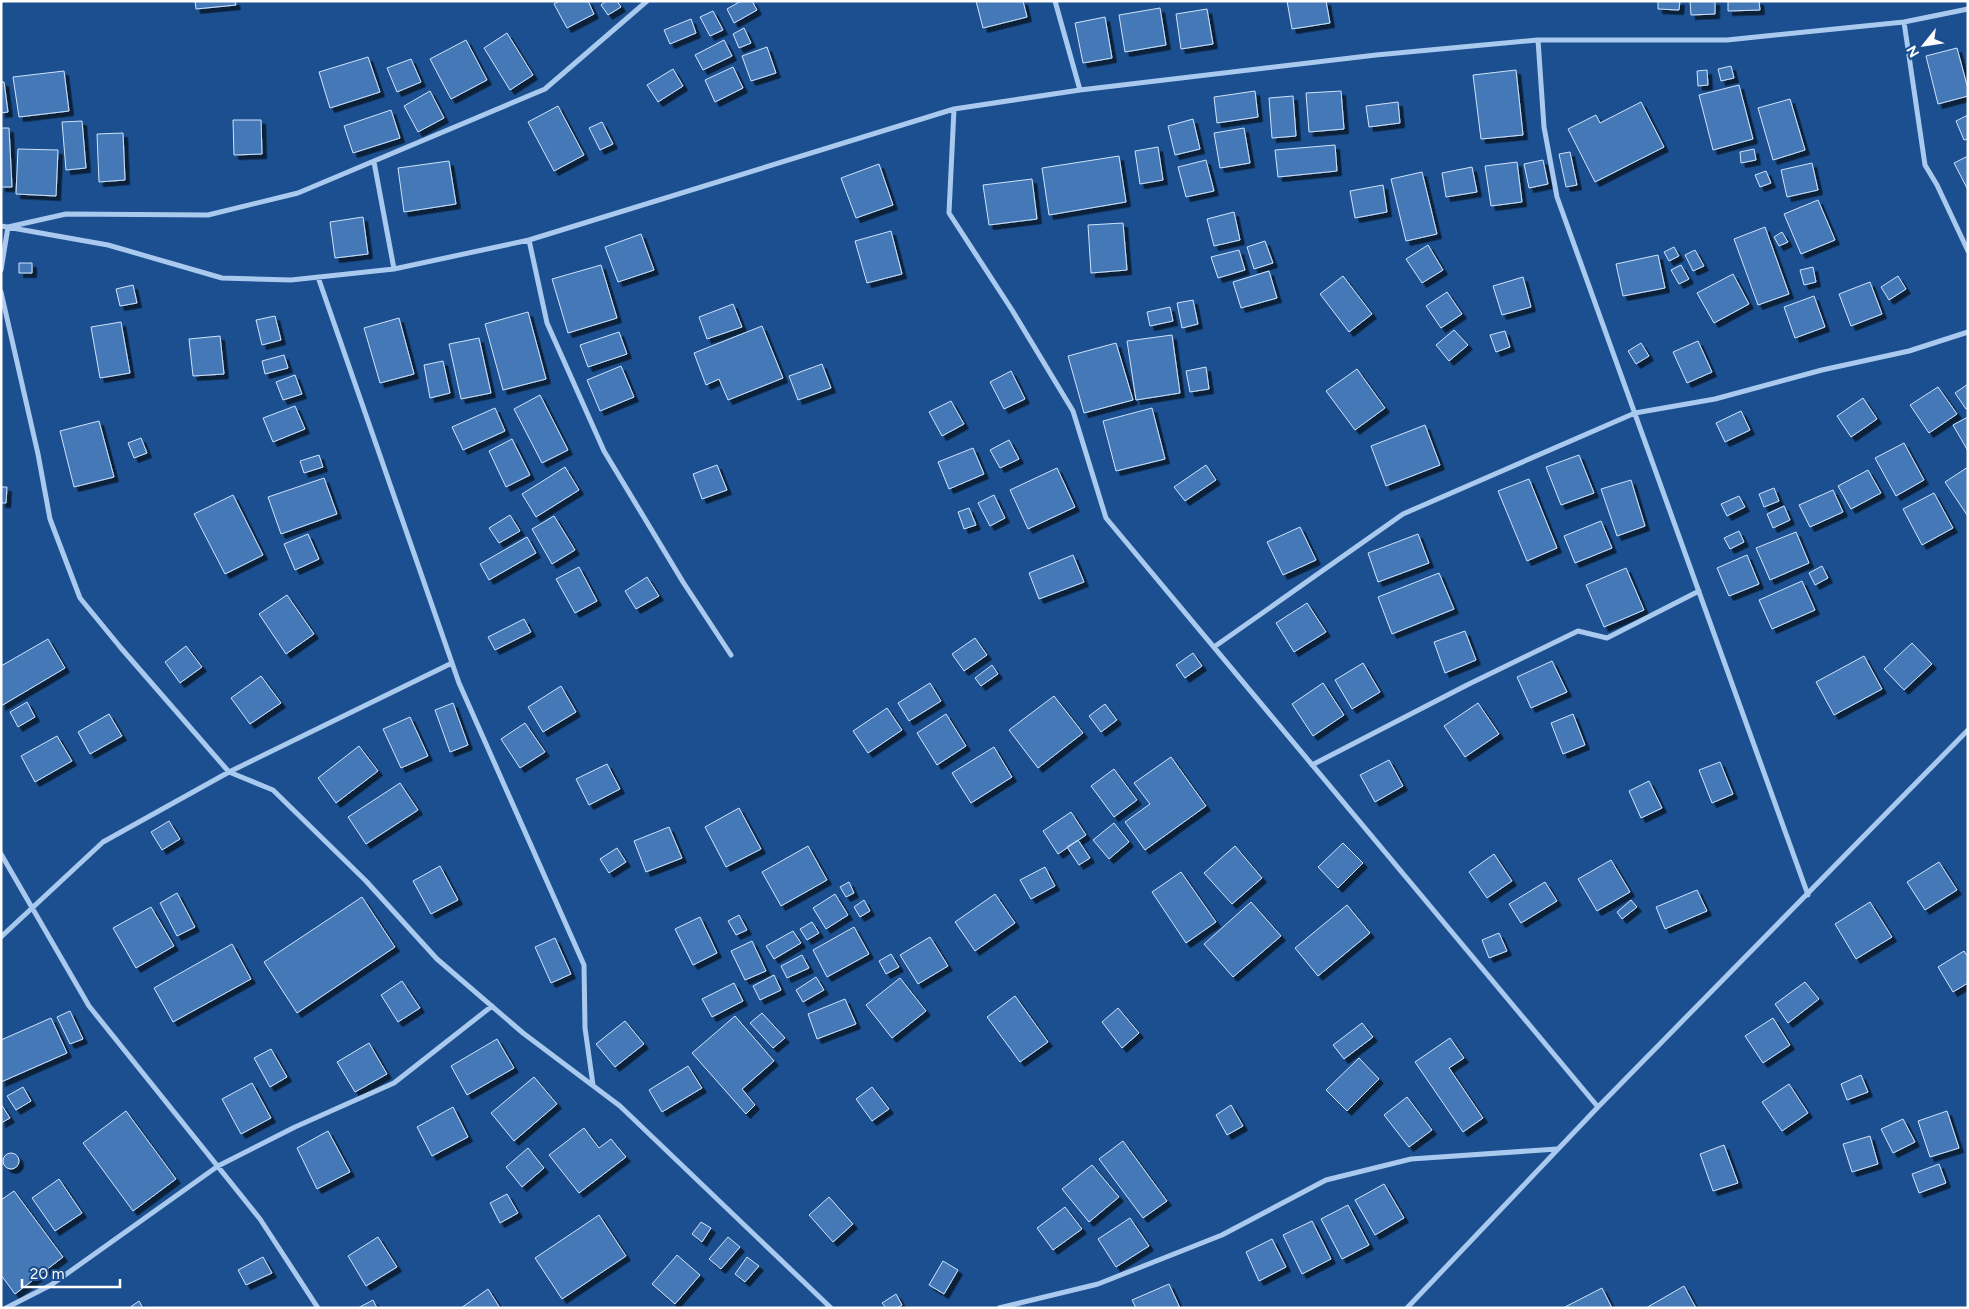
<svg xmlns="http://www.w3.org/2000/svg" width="1969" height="1309" font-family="Figtree,sans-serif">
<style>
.building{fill:#4478b7;stroke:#cfe3fa;filter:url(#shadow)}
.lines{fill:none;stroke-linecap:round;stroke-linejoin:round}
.minor{stroke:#a9c9ee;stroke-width:5}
</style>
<defs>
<filter id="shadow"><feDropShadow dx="4.5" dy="4.5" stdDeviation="0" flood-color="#0009"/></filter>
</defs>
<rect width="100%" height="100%" fill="#1b4f8f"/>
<path class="building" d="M195,1H235L236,5L196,9Z
M559,1H588L594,14L567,28L554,4Z
M606,1H617L621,7L608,15L601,5Z
M741,1H752L757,10L734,23L727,9Z
M976,1H1023L1027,17L983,28Z
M1287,1H1326L1330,23L1292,29Z
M1658,1H1680L1679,10L1658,9Z
M1690,1H1715V14L1691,15Z
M1728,1H1759L1760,10L1728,11Z
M1160,8L1166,45L1125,52L1119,15Z
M1207,9L1213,44L1181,49L1176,14Z
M713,11L723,30L710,36L700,17Z
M1105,17L1112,58L1083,63L1075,23Z
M691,19L696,33L670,44L664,30Z
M744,28L751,43L739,48L733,34Z
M507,33L533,75L510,90L484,48Z
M466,40L487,80L451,99L430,59Z
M724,40L732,56L703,70L695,55Z
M767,47L776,73L751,81L742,56Z
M1957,48L1968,89V96L1938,104L1926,56Z
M368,57L380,92L330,108L319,72Z
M411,59L421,82L397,92L387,68Z
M1731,66L1734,78L1721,81L1718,69Z
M733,67L743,88L715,102L705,80Z
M673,69L683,86L658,102L647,85Z
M1516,70L1523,135L1481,139L1473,75Z
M1707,70L1708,85L1698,86L1697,71Z
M64,71L69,111L19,117L13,77Z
M1,82H4L8,112L1,113Z
M1739,85L1753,139L1713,150L1699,95Z
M430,91L444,118L418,132L404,106Z
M1255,91L1258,117L1217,123L1214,97Z
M1341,91L1344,129L1309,132L1306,93Z
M1293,96L1296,136L1272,138L1269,98Z
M1790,99L1805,150L1773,160L1758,108Z
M1398,102L1400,123L1369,127L1366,106Z
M1641,102L1664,147L1595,182L1568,129L1596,115L1600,123Z
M558,106L584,155L554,171L528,122Z
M391,110L400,138L353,153L344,126Z
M1968,115V139L1964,140L1956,121Z
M1193,119L1200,149L1175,155L1168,126Z
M233,120H261L262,154L234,155Z
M82,121L86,168L66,170L62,122Z
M602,122L613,144L600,150L589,128Z
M1,128H9L12,187H1Z
M1244,128L1250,163L1220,168L1214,133Z
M123,133L125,180L99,182L97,134Z
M1335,145L1337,171L1278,177L1275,150Z
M1158,147L1163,180L1140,184L1135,151Z
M18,149L58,150L56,196L16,194Z
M1754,149L1756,160L1741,163L1740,152Z
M1570,152L1577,185L1566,187L1559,154Z
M1119,156L1126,202L1049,215L1042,168Z
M1968,156V190L1954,163Z
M1206,160L1214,191L1186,197L1178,167Z
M1543,160L1548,184L1529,188L1524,164Z
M449,161L456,204L404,212L398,168Z
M1517,162L1522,202L1491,206L1485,166Z
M1812,163L1818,190L1787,197L1781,170Z
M879,164L893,205L856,218L841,178Z
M1472,167L1477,192L1446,197L1442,173Z
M1766,171L1771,183L1760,187L1755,175Z
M1422,172L1437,234L1406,241L1391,179Z
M1032,179L1037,219L989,225L983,185Z
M1383,185L1387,212L1355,218L1350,191Z
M1818,200L1835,240L1801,254L1784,214Z
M1234,212L1240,240L1214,246L1207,219Z
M363,217L368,254L335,258L330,222Z
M1123,223L1127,270L1091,273L1088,225Z
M1765,227L1789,294L1758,305L1734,239Z
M891,231L902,274L867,283L855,241Z
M1782,232L1788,242L1779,246L1774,237Z
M641,234L654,270L618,282L605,247Z
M1265,241L1273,263L1254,269L1247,247Z
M1428,245L1443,270L1422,283L1406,259Z
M1674,247L1679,256L1669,261L1664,252Z
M1239,250L1245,270L1218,278L1211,257Z
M1695,250L1704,266L1693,271L1685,255Z
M1658,255L1665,288L1623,296L1616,264Z
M19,263H32V273H19Z
M601,265L617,318L568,333L552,279Z
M1681,265L1689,279L1679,284L1671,270Z
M1813,267L1816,282L1804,285L1800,270Z
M1269,271L1277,298L1241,308L1233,282Z
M1733,274L1749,304L1714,323L1697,293Z
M1343,276L1372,314L1349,332L1320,294Z
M1898,276L1906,289L1889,300L1881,287Z
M1523,277L1531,307L1502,315L1493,286Z
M1870,282L1882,314L1851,326L1839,294Z
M133,285L137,303L120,306L116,289Z
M1447,292L1462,314L1441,328L1426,306Z
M1814,296L1825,327L1795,338L1784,307Z
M1193,300L1198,324L1182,328L1177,303Z
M733,304L742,327L707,339L699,317Z
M1170,307L1173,321L1150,326L1147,312Z
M528,312L546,379L503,390L485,324Z
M275,316L281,340L262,345L256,320Z
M399,318L414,374L380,383L364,328Z
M121,322L130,373L100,378L91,327Z
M762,326L783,378L728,400L719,379L706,385L694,353Z
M1454,330L1468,345L1449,361L1436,345Z
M1505,331L1510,347L1496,352L1490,335Z
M619,332L627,354L588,367L580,345Z
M1172,335L1180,393L1136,400L1127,341Z
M220,336L224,374L193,376L189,339Z
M479,338L491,393L461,399L449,344Z
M1698,341L1712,372L1687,383L1673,352Z
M1116,343L1133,400L1084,413L1068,356Z
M1641,343L1649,356L1636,364L1628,351Z
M284,355L288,368L265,374L262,361Z
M443,361L450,393L430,398L424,365Z
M822,364L831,388L798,400L789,376Z
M621,366L634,397L600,411L587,380Z
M1206,367L1209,389L1190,392L1186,371Z
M1357,369L1385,408L1355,430L1326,391Z
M1011,371L1025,399L1004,409L990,382Z
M295,375L302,394L283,400L276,382Z
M1968,384V408L1966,409L1955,393Z
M1938,387L1957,414L1929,433L1910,405Z
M540,395L568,450L542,463L514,409Z
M1863,398L1877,419L1851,437L1837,416Z
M951,401L964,424L942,436L929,412Z
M295,406L305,429L273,442L263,418Z
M495,408L505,431L463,450L452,427Z
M1152,408L1165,459L1116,471L1103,421Z
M1741,411L1750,430L1725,442L1716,423Z
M1968,417V451L1953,425Z
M99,421L114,477L74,487L60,431Z
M1425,425L1440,465L1386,486L1371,446Z
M141,438L147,453L134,458L128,443Z
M512,439L530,475L506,487L489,451Z
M1009,440L1019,459L1000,468L990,450Z
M1904,443L1924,480L1896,496L1875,458Z
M973,448L984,474L949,489L938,462Z
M319,455L323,467L304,473L300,461Z
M1579,455L1594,493L1561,505L1546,467Z
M717,465L727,490L702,499L693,474Z
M1206,465L1216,480L1185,501L1174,487Z
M565,467L579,490L536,517L522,494Z
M1968,467V514L1967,515L1945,482Z
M1057,468L1075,507L1028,529L1010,490Z
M1868,470L1881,493L1851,509L1838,486Z
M324,478L337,514L281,534L268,497Z
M1529,479L1557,548L1527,561L1498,491Z
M1631,480L1645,526L1617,536L1601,489Z
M1,487H7L6,503H1Z
M1774,488L1779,501L1764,507L1759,494Z
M1833,490L1843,512L1810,527L1799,505Z
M1934,493L1953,528L1922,545L1903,509Z
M233,495L263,555L225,574L194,514Z
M994,495L1005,518L990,526L978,503Z
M1739,496L1745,507L1727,516L1721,504Z
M1784,506L1790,520L1773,528L1767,514Z
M969,508L976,525L964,529L958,512Z
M510,515L520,531L499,543L489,528Z
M554,516L575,550L552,564L532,529Z
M1601,521L1612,548L1575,563L1564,536Z
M1300,527L1316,560L1283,575L1267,542Z
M1739,531L1744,542L1730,549L1724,538Z
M1796,532L1809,563L1770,580L1756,548Z
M308,534L319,559L295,570L284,544Z
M1418,534L1429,563L1378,582L1368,553Z
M527,537L536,553L489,580L480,564Z
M1073,555L1084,582L1039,599L1029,573Z
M1747,555L1759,584L1729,596L1717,568Z
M1822,566L1828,578L1815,585L1809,573Z
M579,567L597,601L575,613L556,579Z
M1626,568L1644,610L1604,627L1586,585Z
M1439,573L1454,609L1392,634L1378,597Z
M647,577L659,596L636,609L625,591Z
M1802,581L1815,610L1772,629L1759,600Z
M287,595L314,634L286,654L259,614Z
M1307,603L1326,632L1294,652L1276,623Z
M524,619L531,632L495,650L488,637Z
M1465,631L1476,660L1445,673L1434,642Z
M975,638L987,655L964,671L952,654Z
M48,639L65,668L1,706V666Z
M1912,643L1932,664L1904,690L1884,669Z
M186,646L202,667L180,683L165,662Z
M1193,653L1202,666L1185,678L1176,665Z
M1864,656L1882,689L1834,715L1816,682Z
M1552,661L1567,692L1531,708L1517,677Z
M1363,663L1380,692L1352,709L1335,680Z
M992,665L998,674L981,686L975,678Z
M261,676L281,703L250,724L231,698Z
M930,683L941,701L909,721L898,703Z
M1323,683L1344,715L1313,736L1292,704Z
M561,686L576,712L543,732L528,707Z
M1054,696L1083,733L1038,768L1009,730Z
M27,702L35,717L18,727L10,712Z
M453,703L468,745L450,752L435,710Z
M1478,703L1499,734L1465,757L1444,726Z
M1105,704L1117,720L1101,732L1089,716Z
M887,708L902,730L868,753L853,731Z
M109,714L122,736L90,754L78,732Z
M946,714L966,746L937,765L917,733Z
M1573,714L1585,745L1563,754L1551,723Z
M410,717L428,756L401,768L383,729Z
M525,723L545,752L520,768L501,739Z
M57,736L72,761L35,782L21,756Z
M359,746L378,771L336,803L318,778Z
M994,747L1012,777L971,803L952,773Z
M1171,757L1206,806L1145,850L1125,822L1150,804L1134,783Z
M1389,760L1403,786L1375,802L1360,775Z
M1720,762L1733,794L1712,803L1699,770Z
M607,764L620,789L589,805L576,779Z
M1114,769L1137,800L1114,817L1091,786Z
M1649,781L1662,808L1641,818L1629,791Z
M400,783L418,810L366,844L348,817Z
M739,808L761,849L726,867L705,827Z
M1071,812L1086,835L1058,854L1043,831Z
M169,821L180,839L162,850L151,832Z
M1114,823L1129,842L1109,859L1093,840Z
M669,827L682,858L646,872L634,841Z
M1078,840L1090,858L1079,865L1067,847Z
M1343,843L1363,863L1338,888L1318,867Z
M808,846L827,880L781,906L762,872Z
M1235,846L1262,878L1232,904L1204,873Z
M617,848L626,862L609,873L600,859Z
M1494,854L1512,881L1487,898L1469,872Z
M1611,860L1630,892L1597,911L1578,879Z
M1939,862L1957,890L1925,910L1907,882Z
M440,866L458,900L431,914L413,881Z
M1045,867L1055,886L1031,899L1020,880Z
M1181,872L1216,922L1186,943L1152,892Z
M849,882L854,893L846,897L840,887Z
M1545,882L1557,901L1521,923L1509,904Z
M1697,890L1707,911L1665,929L1656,907Z
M177,893L195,927L177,936L160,903Z
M835,894L848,915L826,929L813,908Z
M995,894L1015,923L975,951L955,922Z
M362,897L395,947L297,1013L264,962Z
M864,900L870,911L860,917L854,907Z
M1631,900L1637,907L1622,919L1617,912Z
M1251,902L1281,936L1233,977L1204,944Z
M1870,902L1892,937L1856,959L1835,924Z
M1347,905L1370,933L1318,976L1295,948Z
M151,907L174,946L136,968L113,928Z
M739,915L747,930L736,935L728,921Z
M700,917L717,953L693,965L675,929Z
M812,922L819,933L807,940L800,929Z
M854,927L869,954L827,977L813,950Z
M793,931L801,943L774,959L766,946Z
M1499,933L1507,951L1489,958L1482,940Z
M930,937L948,966L918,984L900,955Z
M555,938L571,974L551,983L535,947Z
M752,941L766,971L745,980L731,951Z
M232,944L251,979L173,1022L154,988Z
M1964,951L1968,957V983L1953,992L1938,967Z
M891,954L899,967L886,974L879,961Z
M802,955L809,968L787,978L781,966Z
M774,975L781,990L760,1000L753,986Z
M816,977L824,990L803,1002L796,990Z
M900,978L926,1011L892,1038L866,1005Z
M402,981L420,1008L398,1022L381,995Z
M1805,982L1819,999L1788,1023L1775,1004Z
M734,983L743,1001L712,1017L702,999Z
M1015,996L1048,1042L1020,1062L987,1017Z
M845,999L856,1024L817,1039L808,1014Z
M1118,1008L1139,1033L1122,1048L1102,1022Z
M70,1011L83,1039L70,1044L57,1017Z
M762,1013L785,1038L773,1048L750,1023Z
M735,1016L774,1061L742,1089L755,1105L746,1114L692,1053Z
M51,1018L67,1053L1,1082V1040Z
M1773,1018L1790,1045L1763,1063L1745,1036Z
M625,1021L644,1044L615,1067L596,1044Z
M1362,1023L1373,1037L1344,1059L1333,1045Z
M1450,1038L1464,1058L1449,1068L1483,1118L1463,1132L1415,1062Z
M497,1039L514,1068L467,1095L451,1066Z
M369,1043L387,1074L355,1092L337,1062Z
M271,1049L287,1077L270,1087L254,1058Z
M1359,1058L1379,1079L1347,1111L1326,1090Z
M688,1066L702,1088L662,1112L649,1090Z
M1861,1075L1868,1092L1847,1100L1841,1084Z
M534,1077L557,1104L514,1141L491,1113Z
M252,1083L271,1118L241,1134L222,1099Z
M1789,1084L1808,1113L1782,1131L1762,1102Z
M23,1087L31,1101L16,1110L7,1096Z
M872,1087L889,1109L872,1121L856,1099Z
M1407,1097L1432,1130L1409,1147L1384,1115Z
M1,1104L10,1118L1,1123Z
M1231,1105L1243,1126L1227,1135L1216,1115Z
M453,1107L468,1137L432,1156L417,1127Z
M126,1111L176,1179L133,1211L83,1143Z
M1947,1111L1959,1148L1930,1157L1918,1121Z
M1903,1119L1915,1142L1893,1153L1881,1129Z
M584,1128L599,1148L611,1139L626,1157L579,1193L549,1155Z
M328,1131L350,1172L317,1189L297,1148Z
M1870,1136L1878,1164L1852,1172L1843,1144Z
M1123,1141L1167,1201L1143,1218L1099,1159Z
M1724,1145L1738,1183L1713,1191L1700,1154Z
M528,1148L544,1168L522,1187L506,1167Z
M3 1161a8 8 0 1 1 16 0a8 8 0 1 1-16 0Z
M1939,1164L1946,1183L1919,1193L1912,1174Z
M1092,1165L1119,1197L1089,1222L1062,1189Z
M59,1179L82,1213L55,1231L32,1198Z
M1384,1184L1404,1218L1375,1235L1355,1200Z
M14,1191L63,1257L15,1294L1,1275V1200Z
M507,1194L518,1213L500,1223L490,1203Z
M829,1197L853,1224L833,1242L809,1215Z
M1348,1205L1369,1245L1342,1259L1321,1219Z
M1065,1207L1082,1229L1053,1250L1037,1228Z
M599,1215L626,1256L562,1299L535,1258Z
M1130,1218L1149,1246L1116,1267L1098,1239Z
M1312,1221L1331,1259L1302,1274L1283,1235Z
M701,1222L711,1228L702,1242L692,1234Z
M378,1237L397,1267L366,1286L348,1256Z
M728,1237L740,1247L721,1269L709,1259Z
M1272,1239L1286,1267L1259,1281L1246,1252Z
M677,1255L700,1275L675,1304L652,1284Z
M263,1257L272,1273L246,1285L238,1270Z
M747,1257L759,1266L745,1282L735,1274Z
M943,1261L958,1270L944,1294L929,1285Z
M1169,1284L1180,1308H1136L1132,1300Z
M1684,1286L1696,1308H1646Z
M1602,1288L1612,1308H1563Z
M488,1289L500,1308H461Z
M896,1294L902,1305L897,1308H886L882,1303Z
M373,1300L377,1308H358Z
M139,1301L143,1308H129Z"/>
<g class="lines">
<path class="minor" d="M1055,1L1080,90
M1904,22L1925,165L1937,185L1968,251
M1538,40L1544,127L1557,197L1808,895
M954,109L949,213L1012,310L1073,411L1106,518L1598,1107
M374,162L394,269
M1,226L108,245L222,278L291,280L394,269L529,240L954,109L1080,90L1376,55L1538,40H1727L1904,22L1968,9
M529,240L547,323L604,451L683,582L731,655
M1,270L8,227L66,214L208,215L298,193L545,89L647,1
M318,277L459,683L584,965L585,1028L593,1085
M1,292L38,454L50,519L80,598L121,648L229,772L273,790L366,881L437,959L523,1033L620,1106L831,1308
M1214,647L1403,514L1635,413L1715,399L1822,370L1909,351L1968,332
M1312,765L1467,685L1578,631L1607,638L1699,591
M1,854L89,1006L260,1219L318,1308
M1,937L103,842L229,772L452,663
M6,1308L51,1285L218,1166L295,1127L394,1083L492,1006
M999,1308L1098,1284L1222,1235L1326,1180L1411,1159L1557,1149
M1407,1308L1598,1107L1968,730"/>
</g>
<rect width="1969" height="1309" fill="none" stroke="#ffffff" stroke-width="5"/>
<g transform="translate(1924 45) rotate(240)" stroke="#1b4f8f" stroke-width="4" paint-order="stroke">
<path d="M0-4L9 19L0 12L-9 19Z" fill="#ffffff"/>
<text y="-8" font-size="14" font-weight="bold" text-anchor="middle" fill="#ffffff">N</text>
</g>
<path d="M22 1279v8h98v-8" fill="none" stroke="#ffffff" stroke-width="2.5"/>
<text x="30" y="1279" font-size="15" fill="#ffffff" stroke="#1b4f8f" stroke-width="4" paint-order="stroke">20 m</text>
</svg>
